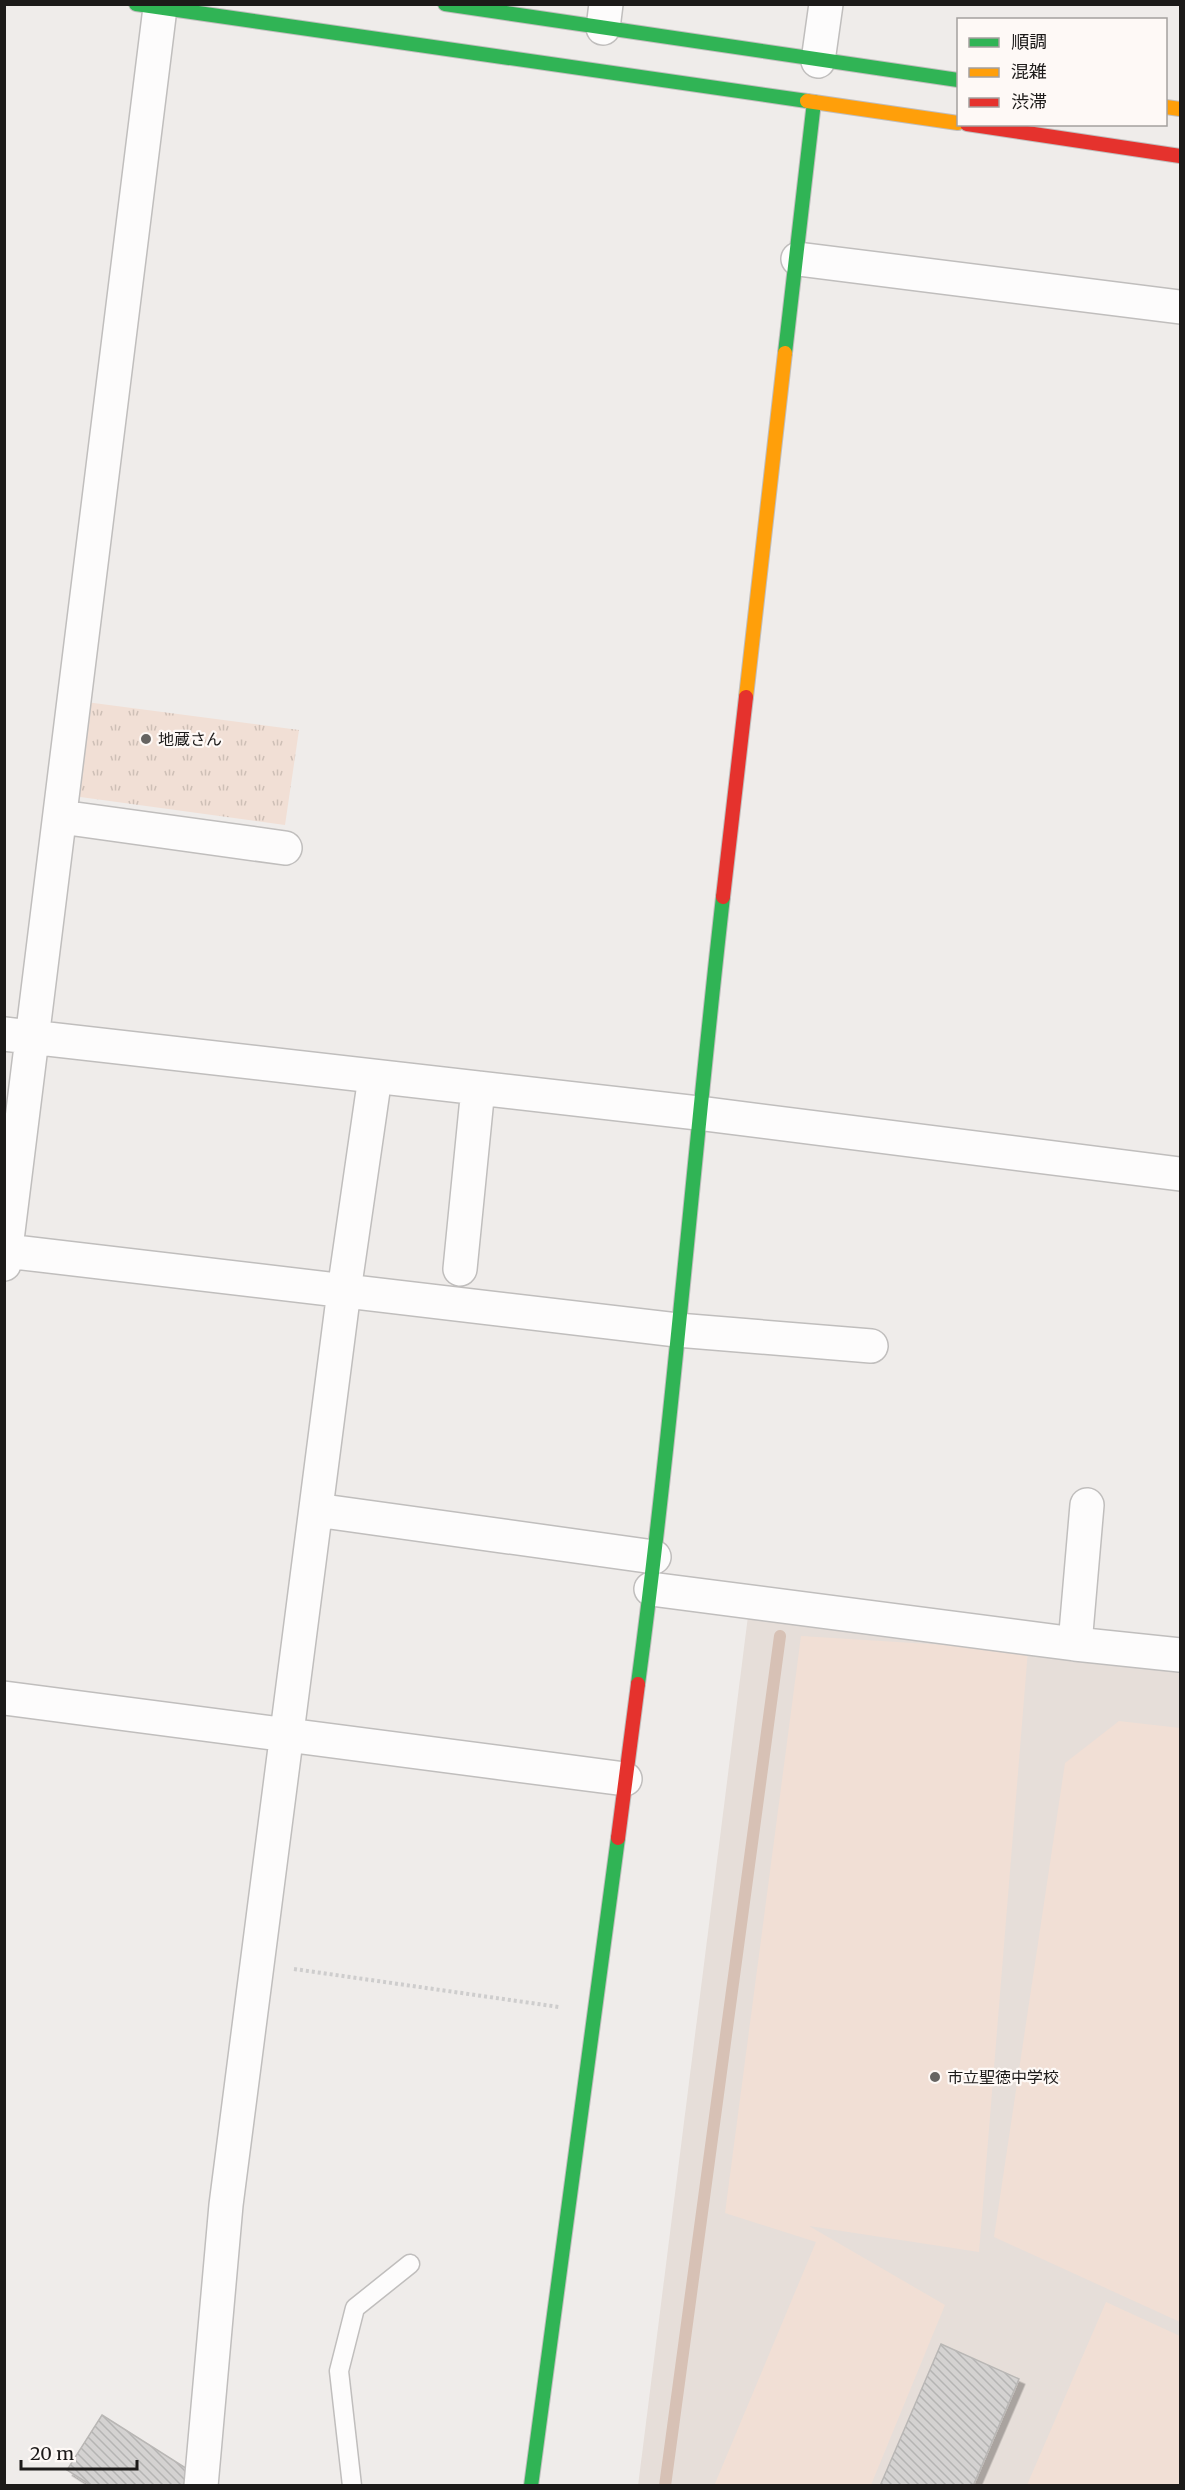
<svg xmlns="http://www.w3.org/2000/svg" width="1185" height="2490" font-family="Merriweather,'Noto Sans JP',serif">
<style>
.built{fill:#e6ded9}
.grass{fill:url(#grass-tufts)}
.pitch{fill:#f1dfd5}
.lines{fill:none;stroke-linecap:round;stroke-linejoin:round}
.stream{stroke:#d7c1b5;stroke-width:12}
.building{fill:url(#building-back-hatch);stroke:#b9b7b5;stroke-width:1.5;filter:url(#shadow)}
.lane-casing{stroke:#c0bebd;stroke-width:21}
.street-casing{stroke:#c0bebd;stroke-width:36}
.fast-casing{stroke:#c0bebd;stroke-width:16}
.slow-casing{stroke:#c0bebd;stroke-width:16}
.jam-casing{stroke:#c0bebd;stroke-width:16}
.path{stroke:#cecdcd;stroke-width:4;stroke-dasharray:3 3;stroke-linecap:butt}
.lane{stroke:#fdfcfc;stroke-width:18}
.street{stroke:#fdfcfc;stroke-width:33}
.fast{stroke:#30b455;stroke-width:14}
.slow{stroke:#ff9f0a;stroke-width:14}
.jam{stroke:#e5322d;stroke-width:14}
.poi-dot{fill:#666462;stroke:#fef9f6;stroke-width:2}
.labels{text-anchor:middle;stroke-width:4.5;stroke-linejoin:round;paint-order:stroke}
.poi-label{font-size:16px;fill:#1c1a19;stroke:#fef9f6;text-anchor:start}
</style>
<defs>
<pattern id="grass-tufts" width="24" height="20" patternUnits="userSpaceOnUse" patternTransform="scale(1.5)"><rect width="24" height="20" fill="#f1dfd5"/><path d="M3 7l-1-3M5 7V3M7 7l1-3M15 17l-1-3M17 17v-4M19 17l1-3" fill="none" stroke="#cebfb6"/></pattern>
<pattern id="building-back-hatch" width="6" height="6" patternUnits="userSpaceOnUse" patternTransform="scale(1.5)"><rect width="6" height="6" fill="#d4d2d1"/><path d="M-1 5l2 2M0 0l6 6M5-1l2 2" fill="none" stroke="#b5b4b3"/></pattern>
<filter id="shadow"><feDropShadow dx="5.5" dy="5.5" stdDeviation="0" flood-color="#0004"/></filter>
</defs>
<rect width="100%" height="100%" fill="#efecea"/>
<path class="built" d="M748,1616L1180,1669V2485L638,2486Z"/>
<path class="grass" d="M86,702L299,730L285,825L73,796Z"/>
<path class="pitch" d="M801,1636L1028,1650L979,2252L809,2226L945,2305L871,2485L714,2486L816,2242L725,2213Z
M1119,1721L1180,1728V2322L994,2237L1065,1763Z
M1106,2302L1180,2336V2485H1027Z"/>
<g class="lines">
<path class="stream" d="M665,2486L780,1636"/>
</g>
<path class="building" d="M941,2344L1019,2379L973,2486H880Z
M102,2415L192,2472L183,2486H92L67,2470Z"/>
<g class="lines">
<defs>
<path id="lane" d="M352,2486L339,2371L355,2308L410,2264"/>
<path id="street" d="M603,28L606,4
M818,61L826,4
M798,259L1180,307
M61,817L285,848
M4,1034L698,1113L1180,1174
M6,1251L677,1330L871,1346
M4,1264L160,8
M460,1269L478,1088
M316,1510L654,1557
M651,1589L1075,1644L1180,1655
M1075,1644L1087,1505
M4,1698L625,1779
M201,2486L226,2205L344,1291L375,1077"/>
<path id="fast" d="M136,4L807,101
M445,4L958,80
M785,353L814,102
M638,1684C673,1423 693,1159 723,897
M531,2486L618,1838"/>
<path id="slow" d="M807,101L958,123
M1166,107L1180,109
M746,697L785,353"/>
<path id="jam" d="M967,124L1180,156
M723,897L746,697
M618,1838L638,1684"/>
</defs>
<use href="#lane" class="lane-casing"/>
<use href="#street" class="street-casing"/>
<use href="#fast" class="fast-casing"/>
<use href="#slow" class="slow-casing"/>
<use href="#jam" class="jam-casing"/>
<path class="path" d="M294,1969L559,2007"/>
<use href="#lane" class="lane"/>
<use href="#street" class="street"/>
<use href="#fast" class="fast"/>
<use href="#slow" class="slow"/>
<use href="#jam" class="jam"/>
</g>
<g class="poi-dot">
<circle cx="146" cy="739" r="6"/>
<circle cx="935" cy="2077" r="6"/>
</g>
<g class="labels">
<g class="poi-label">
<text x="158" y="745">地蔵さん</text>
<text x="947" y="2083">市立聖徳中学校</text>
</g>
</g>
<rect width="1185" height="2490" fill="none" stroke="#1c1a19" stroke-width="12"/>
<rect x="957" y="18" width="210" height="108" fill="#fef9f6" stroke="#a4a09e" stroke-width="1.5"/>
<rect x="969" y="38" width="30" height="9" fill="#30b455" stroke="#a4a09e" stroke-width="1.5"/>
<text x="1011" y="48" font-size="18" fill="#1c1a19">順調</text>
<rect x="969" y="68" width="30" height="9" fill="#ff9f0a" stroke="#a4a09e" stroke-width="1.5"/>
<text x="1011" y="78" font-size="18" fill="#1c1a19">混雑</text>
<rect x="969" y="98" width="30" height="9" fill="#e5322d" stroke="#a4a09e" stroke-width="1.5"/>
<text x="1011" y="108" font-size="18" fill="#1c1a19">渋滞</text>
<path d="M21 2460v9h116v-9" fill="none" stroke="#1c1a19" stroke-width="3"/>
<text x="30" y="2460" font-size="18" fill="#1c1a19" stroke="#fef9f6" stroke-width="4.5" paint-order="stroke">20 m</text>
</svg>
